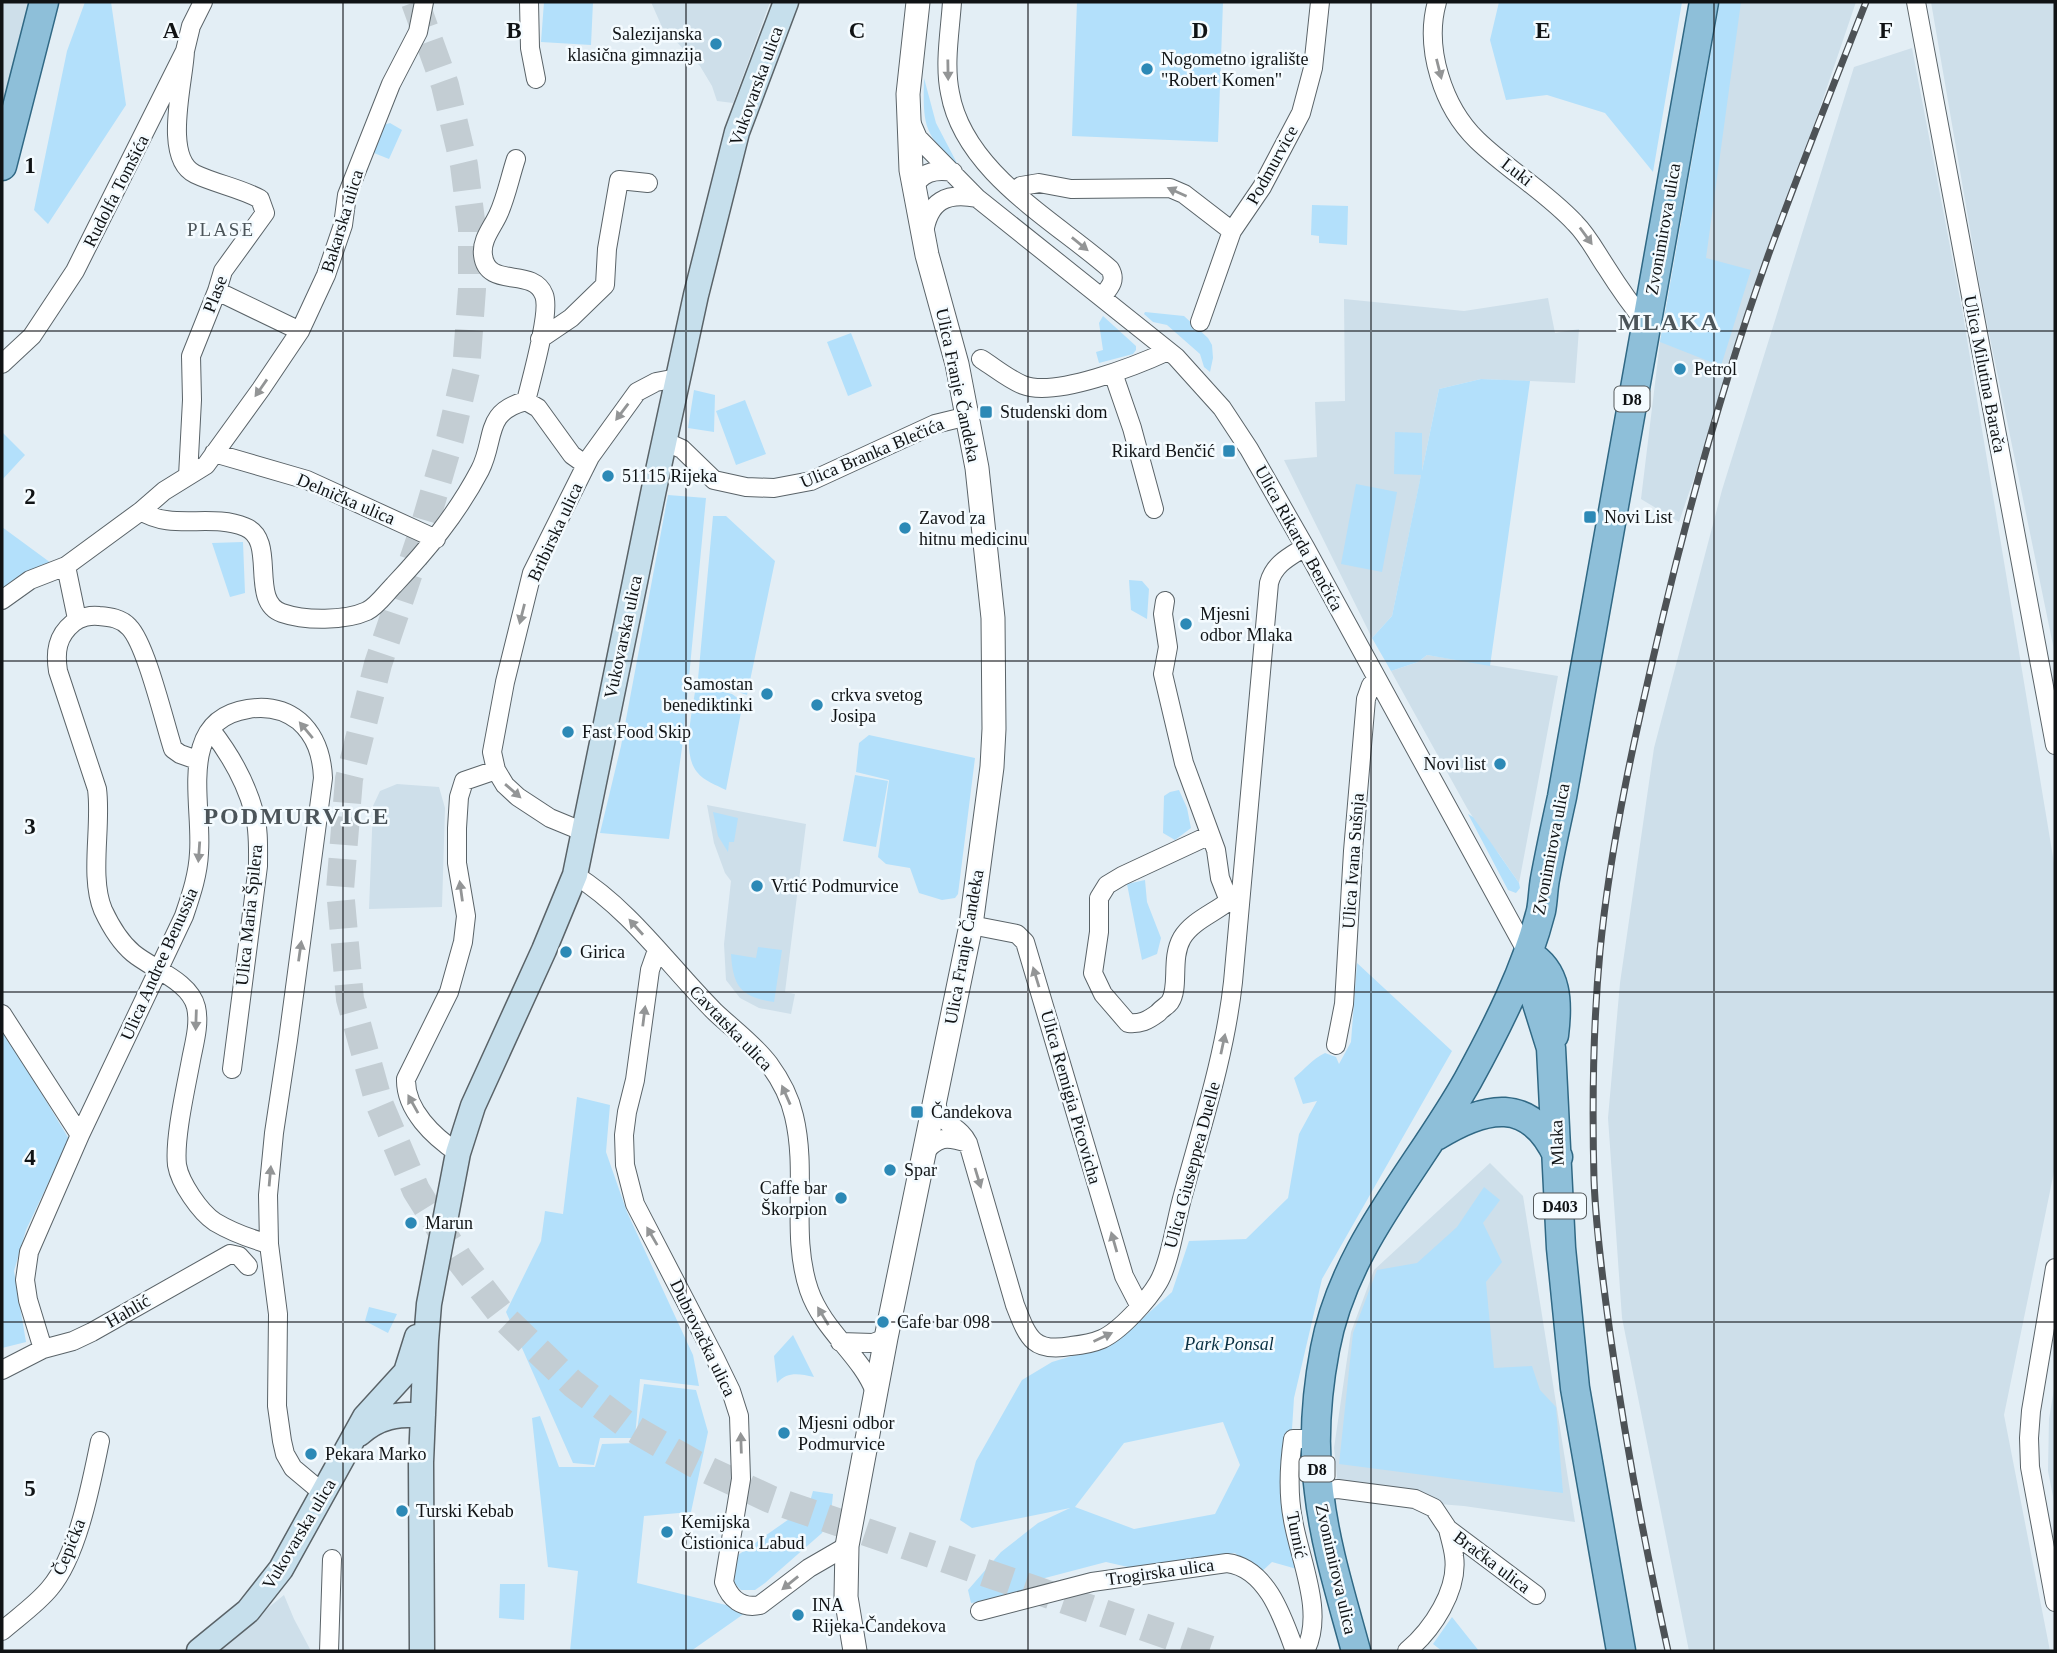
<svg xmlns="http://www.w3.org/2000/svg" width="2057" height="1653" font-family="'Times New Roman',serif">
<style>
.built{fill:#cedfea}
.green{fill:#b3e0fb;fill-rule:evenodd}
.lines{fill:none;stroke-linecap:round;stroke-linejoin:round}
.primary-tunnel{stroke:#c3cdd3;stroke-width:28;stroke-dasharray:28 14;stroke-linecap:butt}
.minor-casing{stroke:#5a6368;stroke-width:20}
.tertiary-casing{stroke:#5a6368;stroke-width:25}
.secondary-casing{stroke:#5a6368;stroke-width:27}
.primary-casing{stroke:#306884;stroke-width:31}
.minor{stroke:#fff;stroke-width:18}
.tertiary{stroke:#fff;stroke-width:23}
.secondary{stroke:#c6dfec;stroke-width:24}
.primary{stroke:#8ebfd9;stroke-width:28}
.rail-casing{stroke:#4d5256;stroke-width:7}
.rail{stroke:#f4fbff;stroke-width:4.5;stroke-dasharray:13;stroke-linecap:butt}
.oneway{fill:#939596}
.grid{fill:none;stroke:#101315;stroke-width:2;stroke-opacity:0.55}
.poi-dot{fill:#2c89b6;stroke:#f4fbff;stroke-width:2.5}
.labels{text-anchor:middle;stroke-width:5;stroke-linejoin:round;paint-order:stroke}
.shield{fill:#f4fbff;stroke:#54595b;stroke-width:2}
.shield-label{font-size:16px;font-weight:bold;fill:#101315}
.poi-label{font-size:18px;fill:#101315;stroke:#f4fbff;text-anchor:start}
.street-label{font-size:18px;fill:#101315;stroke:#f4fbff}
.park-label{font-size:18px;font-style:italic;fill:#082f41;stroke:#f4fbff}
.neighbourhood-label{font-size:19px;letter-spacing:2px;fill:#4b5459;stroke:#f4fbff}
.district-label{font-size:24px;font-weight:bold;letter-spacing:2px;fill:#4b5459;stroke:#f4fbff}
.grid-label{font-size:23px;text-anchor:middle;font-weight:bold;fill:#101315;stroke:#f4fbff;stroke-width:5;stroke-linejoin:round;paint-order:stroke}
</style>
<rect width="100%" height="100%" fill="#e3eef5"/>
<path class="built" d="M2,2H29L2,105Z
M651,2H770L733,103L717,101L712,86L700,66L662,27Z
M1720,2H1856L1679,522L1641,499L1660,342Z
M1931,2H2055V655L1982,299Z
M1912,48L1962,309L2055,869V1167L2004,1415L2050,1651H1689L1622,1318L1608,1118L1620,983L1654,748L1722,490L1854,67Z
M1548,298L1555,333L1579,329L1575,383L1481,379L1439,389L1392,616L1372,638L1284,460L1317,457L1315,402L1345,401L1344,299L1464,311Z
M1427,655L1558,676L1519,883L1499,854L1488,841L1467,808L1391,671L1418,662Z
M397,784L439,787L445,808L442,907L369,909L373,806L380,791Z
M707,805L806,824L785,992L795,994L791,1014L759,1008L740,998L726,980L724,944L731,881L725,873L714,843Z
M1490,1163L1523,1196L1575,1522L1464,1506L1339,1496L1334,1448L1351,1332L1374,1270Z
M2055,1383V1507L2048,1471L2049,1419Z
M284,1595L294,1619L311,1651H215Z"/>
<path class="green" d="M85,2H111L126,105L48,224L34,210L67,51Z
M544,2H593L591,45L541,42Z
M1077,2H1223L1218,142L1072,136Z
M1499,2H1682L1653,172L1605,113L1547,95L1506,100L1490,40Z
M1720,2H1741L1706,258L1751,270L1721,366L1660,342Z
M924,78L936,123L959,167C923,133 923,126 924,78Z
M390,123L402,130L389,159L374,153L383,125Z
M1312,205L1348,206L1347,245L1319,243V236L1311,235Z
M1145,312L1184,316L1208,338L1212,345L1213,358L1210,372L1204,367L1200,354L1167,325L1153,322L1144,314Z
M1103,316L1136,346V350L1133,354L1099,363L1096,352L1103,350L1099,323Z
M851,333L872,386L848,396L827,342Z
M1481,379L1530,381L1490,666L1427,655L1418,662L1391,671L1372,638L1392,616L1421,475L1394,474L1395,432L1422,433V471L1439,389Z
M694,390L715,395L714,432L688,428Z
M745,400L766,454L736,465L716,411Z
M2,432L25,455L2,480Z
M1356,484L1397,492L1382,572L1341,564Z
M668,495L706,498L683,741L669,839L600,833L621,746Z
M713,516H726L775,561L747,695L698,679Z
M2,527L51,563L2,591Z
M243,542L245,593L230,597L212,543Z
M1129,580L1142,581L1149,589L1147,619L1131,610Z
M696,685L732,694L743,702L726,790C716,785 704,781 697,772C681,753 693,709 696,685Z
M869,735L975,758L958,894L955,898L942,900L919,893L910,868L886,864L878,857L889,780L856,772L859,743Z
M855,775L888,781L876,847L843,841Z
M1179,790L1187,808L1191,828L1175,840L1163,833L1164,796L1170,792Z
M713,812L738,818L734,842H729L728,852L718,836Z
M1468,814L1473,817L1519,883L1520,888L1516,893L1508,890Z
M1145,880L1147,902L1161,938L1157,954L1142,960L1127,884Z
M758,947L782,950L774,1002C741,997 733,987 731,954L756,958Z
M1357,963L1452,1051L1322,1279L1294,1398L1292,1429L1295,1486L1311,1573L1272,1562L1258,1575L1235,1553L1137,1569L1106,1562L1045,1578L1015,1597L971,1603L968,1590L1001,1552L1038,1523L1070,1508L972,1528L960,1520L976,1461L1022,1380L1052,1362L1082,1353L1134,1326L1172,1292L1189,1241L1246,1239L1288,1198L1299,1134L1317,1101L1303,1104L1294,1078C1305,1069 1312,1059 1325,1053L1336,1057L1339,1064L1351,1042ZM1223,1422L1240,1465L1215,1514L1134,1529L1075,1507L1124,1443Z
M2,1028L69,1139L26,1230L14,1271L26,1342L2,1348Z
M577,1097L610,1105L606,1152L627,1212L693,1355L699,1386L640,1379L635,1438H600L594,1465L573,1463L506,1312L541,1241L545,1211L563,1214Z
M1484,1187L1500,1200L1483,1223L1502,1262L1486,1282L1494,1368L1532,1366L1540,1390L1556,1407L1563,1493L1339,1464L1353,1333L1377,1270L1417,1263L1457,1227Z
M369,1307L397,1314L388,1333L365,1321Z
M793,1335L814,1377C799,1374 788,1371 777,1383L774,1356Z
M644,1384L696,1390L708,1432L691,1512L644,1516L637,1583L726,1605L745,1613L691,1651H570L578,1571L548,1567L532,1418L540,1416L559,1467H595L602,1444L635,1443Z
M813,1491L833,1494L831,1514L822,1533L765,1583L755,1590H741L734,1583L738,1555L809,1505Z
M500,1584H525L524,1620L499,1618Z
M1452,1617L1479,1651H1442L1433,1644Z"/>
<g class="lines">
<path class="primary-tunnel" d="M415,2L445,85L464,165L472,228V289L466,371L450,439L421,537L378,664L349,779L340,890L350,999L379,1103L416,1190L459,1259L506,1320L573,1384L627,1425L695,1464L770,1499L1214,1651"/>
<defs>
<path id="minor" d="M529,2L530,48L536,79
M952,2C950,32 944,64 950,93C964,172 1054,220 1110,269C1117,281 1109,288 1102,297
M1437,2C1424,48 1443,107 1477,140C1508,170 1545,191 1575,223C1588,236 1596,252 1606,267C1618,286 1631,305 1646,323
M1916,2L2055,745
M185,51C184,81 162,158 195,174C216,184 240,188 260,199L265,213L223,271L217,291L191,356L192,400L188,476
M911,122L918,138L977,198L1176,357L1222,408L1249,449L1305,547L1528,954
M516,159C510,177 506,198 498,215C492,228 481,240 483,255C487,290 533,266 544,295C551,312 531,380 526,401L538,408L572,455L586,465
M913,190C920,172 935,169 953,172
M1014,191L1021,186L1039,183L1071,189L1170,188L1184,194L1232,231
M924,233C929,201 946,192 977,198
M217,291L300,331
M1200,322L1232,231L1262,187L1301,113L1313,68L1320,2
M540,339L571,318L605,285L607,249L619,180L648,183
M981,359C994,367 1008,379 1023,385C1055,398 1138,365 1168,351
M2,364L32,336L75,271L185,51L191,26L203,2
M1113,373L1132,428L1154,509
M664,441L682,449L714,480L746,487L774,488L811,481L935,424L968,416
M214,453L307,480L436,539
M141,511C171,531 211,513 245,527C278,540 248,601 282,613C305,621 345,621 367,611C377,606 386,593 394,585C427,550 457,514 480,470C496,439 483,412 526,401
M66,566L77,619
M2,600L30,580L66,566L141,511L164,491L206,465L261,389L300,331L326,275L343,225L347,195L391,84L418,32L424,2
M1165,601L1163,614L1168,647L1163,674L1184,763L1216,850L1220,878L1229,901L1239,902
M211,730C229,753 246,783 254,812C259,829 258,848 258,866L232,1069
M197,760L180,754L173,749C164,721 146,644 129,627C121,618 110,617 99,616C91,615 80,617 73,623C57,636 55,652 58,671L97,789C102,825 89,877 103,910C110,925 120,942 133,953C152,969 190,981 196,1007C200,1024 194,1044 191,1060C186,1087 174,1139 177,1165C180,1183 200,1212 215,1222C230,1231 251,1239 269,1244
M584,832L550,818L518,797L505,785L496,770L492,752L505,682L532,573L590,457L637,392L656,382L677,378
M1210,835L1122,876L1107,885L1099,898V932L1093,973L1103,994L1128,1023C1141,1024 1147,1021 1158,1013C1161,1009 1167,1006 1170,1002C1180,987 1170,959 1182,938C1192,921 1214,913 1229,901
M575,875C631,910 669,966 715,1012C733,1029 754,1044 769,1064C780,1079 790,1098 794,1116C808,1174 790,1234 809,1290C823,1331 862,1356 875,1392
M971,925L1017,934L1025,942L1124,1276L1139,1305
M657,950L650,970L635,1080L627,1112L624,1135L625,1165L635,1204L715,1358L731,1391L739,1416L741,1479L724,1582C730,1599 742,1609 760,1605L809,1568L847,1546
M2,1014L80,1135
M1336,1045L1344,1004L1353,851L1366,699L1371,685L1378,681
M935,1100C941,1128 958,1123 968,1143L1015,1305C1028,1338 1033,1353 1071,1346C1081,1345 1093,1343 1102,1339C1120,1331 1148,1300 1158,1283C1170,1263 1176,1219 1183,1195C1202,1125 1225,1055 1233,982L1269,583C1274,564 1289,557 1305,547
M458,1153C434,1137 405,1110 406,1079L449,992L463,942L466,916L457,863V828L459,797L464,781L496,770
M923,1154C938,1136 946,1136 968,1143
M2055,1268L2031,1411L2029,1438L2030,1467L2055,1602
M840,1342L873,1343L886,1338
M43,1349L28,1300L25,1280L29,1252L80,1135L184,916C191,895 198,875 199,853C203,803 176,720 248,709C266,706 284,709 299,721C316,736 322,755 323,778L288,1040L274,1133L268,1195L269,1244L278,1314L277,1406L282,1441L285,1454L293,1468L324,1494
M2,1370L43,1349L73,1341L92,1332L230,1254L239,1256L248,1266
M1318,1491L1338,1489L1415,1499L1434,1508L1448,1529L1536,1595
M980,1611L1092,1582L1227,1563C1267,1568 1283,1618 1295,1651
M2,1631C18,1617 37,1604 50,1588C78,1555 91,1484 100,1441
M329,1651L332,1559
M1305,1651C1325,1613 1300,1561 1293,1520C1288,1494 1289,1466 1293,1439H1316
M1407,1651C1432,1630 1459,1590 1454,1556C1453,1547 1450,1538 1448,1529"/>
<path id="tertiary" d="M855,1651L846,1597L847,1546L886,1338L971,925L992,767L994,729L993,618L977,468L957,364L927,255L911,170L908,94L918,2"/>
<path id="secondary" d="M359,1434C379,1416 397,1414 423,1415
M199,1651L248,1611L281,1569L365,1417L406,1372L417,1337
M422,1651L421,1462L426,1341L429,1304L458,1153L473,1106L544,950L575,875L654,489L696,295L737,132L786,2"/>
<path id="primary" d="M2,166L44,2
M1528,954L1536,1000L1551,1048L1561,1248L1575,1388L1621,1651
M1528,954C1558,971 1558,1003 1554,1035
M1436,1136C1485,1106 1530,1095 1558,1157
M1356,1651C1342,1599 1325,1546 1319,1492C1313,1445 1316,1396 1325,1349C1344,1246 1418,1169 1468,1080C1497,1027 1526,970 1541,911C1543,901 1543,890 1545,879C1550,852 1556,824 1562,797L1704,2"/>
</defs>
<use href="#minor" class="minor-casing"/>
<use href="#tertiary" class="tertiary-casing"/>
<use href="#secondary" class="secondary-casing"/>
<use href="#primary" class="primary-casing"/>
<use href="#minor" class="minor"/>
<use href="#tertiary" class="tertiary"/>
<use href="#secondary" class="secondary"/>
<use href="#primary" class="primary"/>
<defs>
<path id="rail" d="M1668,1651C1645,1546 1625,1440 1610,1333C1603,1283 1596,1231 1594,1180C1592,1104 1593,1026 1600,951C1611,838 1637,726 1663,616C1692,495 1726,374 1768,256C1799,171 1833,86 1866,2"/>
</defs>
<use href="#rail" class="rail-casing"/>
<use href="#rail" class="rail"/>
</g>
<defs><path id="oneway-solid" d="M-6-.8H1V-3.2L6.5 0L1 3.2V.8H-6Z" transform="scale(1.75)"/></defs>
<g class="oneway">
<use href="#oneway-solid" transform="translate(1439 69) rotate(76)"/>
<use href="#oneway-solid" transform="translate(948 70) rotate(89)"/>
<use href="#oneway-solid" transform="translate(1177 192) rotate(-156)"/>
<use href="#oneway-solid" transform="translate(1586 236) rotate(54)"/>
<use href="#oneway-solid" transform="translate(1080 244) rotate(39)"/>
<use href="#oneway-solid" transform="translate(261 388) rotate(125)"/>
<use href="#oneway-solid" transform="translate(622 412) rotate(127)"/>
<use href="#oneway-solid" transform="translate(522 614) rotate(104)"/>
<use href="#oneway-solid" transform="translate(306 730) rotate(-130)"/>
<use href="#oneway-solid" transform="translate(513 791) rotate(41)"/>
<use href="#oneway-solid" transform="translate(199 852) rotate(94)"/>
<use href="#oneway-solid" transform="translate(461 891) rotate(-98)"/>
<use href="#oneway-solid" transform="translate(636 927) rotate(-132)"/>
<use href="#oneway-solid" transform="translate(300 951) rotate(-82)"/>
<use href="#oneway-solid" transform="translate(1036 977) rotate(-107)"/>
<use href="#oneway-solid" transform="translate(644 1016) rotate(-83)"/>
<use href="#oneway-solid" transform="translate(196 1020) rotate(92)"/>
<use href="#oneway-solid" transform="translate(1223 1044) rotate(-78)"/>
<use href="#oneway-solid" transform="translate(786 1095) rotate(-114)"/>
<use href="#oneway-solid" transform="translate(413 1104) rotate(-119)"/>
<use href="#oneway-solid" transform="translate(270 1176) rotate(-85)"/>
<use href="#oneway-solid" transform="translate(978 1178) rotate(73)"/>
<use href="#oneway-solid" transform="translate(652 1236) rotate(-120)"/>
<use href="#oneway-solid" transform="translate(1114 1242) rotate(-106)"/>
<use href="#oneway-solid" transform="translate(823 1316) rotate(-121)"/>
<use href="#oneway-solid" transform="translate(1103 1337) rotate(-25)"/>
<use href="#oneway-solid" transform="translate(741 1443) rotate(-92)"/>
<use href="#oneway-solid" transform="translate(790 1583) rotate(141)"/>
</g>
<path class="grid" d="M343,2V1651M686,2V1651M1028,2V1651M1371,2V1651M1714,2V1651M2,331H2055M2,661H2055M2,992H2055M2,1322H2055"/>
<g class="poi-dot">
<circle cx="716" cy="44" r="7"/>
<circle cx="1147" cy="69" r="7"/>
<circle cx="1680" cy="369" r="7"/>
<rect x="979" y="405" width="14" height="14" rx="3.5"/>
<rect x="1222" y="444" width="14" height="14" rx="3.5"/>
<circle cx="608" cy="476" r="7"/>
<rect x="1583" y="510" width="14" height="14" rx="3.5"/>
<circle cx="905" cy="528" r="7"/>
<circle cx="1186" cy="624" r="7"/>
<circle cx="767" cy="694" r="7"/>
<circle cx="817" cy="705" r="7"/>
<circle cx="568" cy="732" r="7"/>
<circle cx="1500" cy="764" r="7"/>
<circle cx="757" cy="886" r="7"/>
<circle cx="566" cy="952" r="7"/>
<rect x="910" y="1105" width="14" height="14" rx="3.5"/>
<circle cx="890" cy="1170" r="7"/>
<circle cx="841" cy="1198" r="7"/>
<circle cx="411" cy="1223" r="7"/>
<circle cx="883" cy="1322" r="7"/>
<circle cx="784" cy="1433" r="7"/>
<circle cx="311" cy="1454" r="7"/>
<circle cx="402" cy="1511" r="7"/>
<circle cx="667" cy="1532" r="7"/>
<circle cx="798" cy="1615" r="7"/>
</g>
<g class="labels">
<g class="shield">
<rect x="1614.5" y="386.5" width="35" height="25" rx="5"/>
<rect x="1534" y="1193.5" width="52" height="25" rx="5"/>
<rect x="1299.5" y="1456.5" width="35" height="25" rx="5"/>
</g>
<g class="shield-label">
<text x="1632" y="405">D8</text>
<text x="1560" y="1212">D403</text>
<text x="1317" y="1475">D8</text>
</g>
<g class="poi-label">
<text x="702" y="40" text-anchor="end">Salezijanska<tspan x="702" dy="21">klasična gimnazija</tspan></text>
<text x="1161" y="65">Nogometno igralište<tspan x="1161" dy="21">"Robert Komen"</tspan></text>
<text x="1694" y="375">Petrol</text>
<text x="1000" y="418">Studenski dom</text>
<text x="1215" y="457" text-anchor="end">Rikard Benčić</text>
<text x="622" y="482">51115 Rijeka</text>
<text x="1604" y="523">Novi List</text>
<text x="919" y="524">Zavod za<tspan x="919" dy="21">hitnu medicinu</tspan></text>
<text x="1200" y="620">Mjesni<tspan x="1200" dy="21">odbor Mlaka</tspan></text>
<text x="753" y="690" text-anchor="end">Samostan<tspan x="753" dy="21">benediktinki</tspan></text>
<text x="831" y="701">crkva svetog<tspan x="831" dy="21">Josipa</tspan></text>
<text x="582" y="738">Fast Food Skip</text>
<text x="1486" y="770" text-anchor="end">Novi list</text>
<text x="771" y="892">Vrtić Podmurvice</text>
<text x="580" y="958">Girica</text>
<text x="931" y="1118">Čandekova</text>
<text x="904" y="1176">Spar</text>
<text x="827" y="1194" text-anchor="end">Caffe bar<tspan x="827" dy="21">Škorpion</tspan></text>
<text x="425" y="1229">Marun</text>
<text x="897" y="1328">Cafe bar 098</text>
<text x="798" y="1429">Mjesni odbor<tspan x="798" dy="21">Podmurvice</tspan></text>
<text x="325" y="1460">Pekara Marko</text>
<text x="416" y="1517">Turski Kebab</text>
<text x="681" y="1528">Kemijska<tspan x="681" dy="21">Čistionica Labud</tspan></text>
<text x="812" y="1611">INA<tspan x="812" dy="21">Rijeka-Čandekova</tspan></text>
</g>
<g class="street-label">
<text transform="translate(756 86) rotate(-70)" y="6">Vukovarska ulica</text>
<text transform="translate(1272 165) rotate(-61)" y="6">Podmurvice</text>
<text transform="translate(1517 172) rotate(38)" y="6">Luki</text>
<text transform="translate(116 191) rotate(-63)" y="6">Rudolfa Tomšića</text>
<text transform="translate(342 221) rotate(-73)" y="6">Bakarska ulica</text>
<text transform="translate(1663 229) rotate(-80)" y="6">Zvonimirova ulica</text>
<text transform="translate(215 294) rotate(-69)" y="6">Plase</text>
<text transform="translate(1985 374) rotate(79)" y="6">Ulica Milutina Barača</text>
<text transform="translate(958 385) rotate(78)" y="6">Ulica Franje Čandeka</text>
<text transform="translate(872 453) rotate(-23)" y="6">Ulica Branka Blečića</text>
<text transform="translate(346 499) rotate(23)" y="6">Delnička ulica</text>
<text transform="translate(555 532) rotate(-65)" y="6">Bribirska ulica</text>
<text transform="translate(1299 538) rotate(61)" y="6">Ulica Rikarda Benčića</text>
<text transform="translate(623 637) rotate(-78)" y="6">Vukovarska ulica</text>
<text transform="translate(1551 849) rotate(-79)" y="6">Zvonimirova ulica</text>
<text transform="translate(1353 861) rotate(-86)" y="6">Ulica Ivana Sušnja</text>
<text transform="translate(249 915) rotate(-84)" y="6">Ulica Maria Špilera</text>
<text transform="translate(964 947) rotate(-80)" y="6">Ulica Franje Čandeka</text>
<text transform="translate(159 964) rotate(-66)" y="6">Ulica Andree Benussia</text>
<text transform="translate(731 1028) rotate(46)" y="6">Cavtatska ulica</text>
<text transform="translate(1071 1097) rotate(74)" y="6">Ulica Remigia Picovicha</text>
<text transform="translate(1557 1143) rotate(-92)" y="6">Mlaka</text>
<text transform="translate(1192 1165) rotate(-75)" y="6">Ulica Giuseppea Duelle</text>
<text transform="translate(128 1311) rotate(-30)" y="6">Hahlić</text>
<text transform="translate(703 1338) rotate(64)" y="6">Dubrovačka ulica</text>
<text transform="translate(299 1534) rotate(-59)" y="6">Vukovarska ulica</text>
<text transform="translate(1297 1535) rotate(79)" y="6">Turnić</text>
<text transform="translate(69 1547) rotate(-68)" y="6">Čepićka</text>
<text transform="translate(1492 1562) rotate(37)" y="6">Bračka ulica</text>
<text transform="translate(1336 1569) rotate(77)" y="6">Zvonimirova ulica</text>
<text transform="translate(1160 1572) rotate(-8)" y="6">Trogirska ulica</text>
</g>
<g class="park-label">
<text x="1229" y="1350">Park Ponsal</text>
</g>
<g class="neighbourhood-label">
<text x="221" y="236">PLASE</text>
</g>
<g class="district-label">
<text x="1669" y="330">MLAKA</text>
<text x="297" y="824">PODMURVICE</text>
</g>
</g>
<g class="grid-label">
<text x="171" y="38">A</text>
<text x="514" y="38">B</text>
<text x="857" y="38">C</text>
<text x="1200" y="38">D</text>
<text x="1543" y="38">E</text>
<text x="1886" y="38">F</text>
<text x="30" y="173">1</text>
<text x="30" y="504">2</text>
<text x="30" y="834">3</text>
<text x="30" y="1165">4</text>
<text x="30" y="1496">5</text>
</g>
<rect width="2057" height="1653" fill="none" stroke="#101315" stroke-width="7"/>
</svg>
